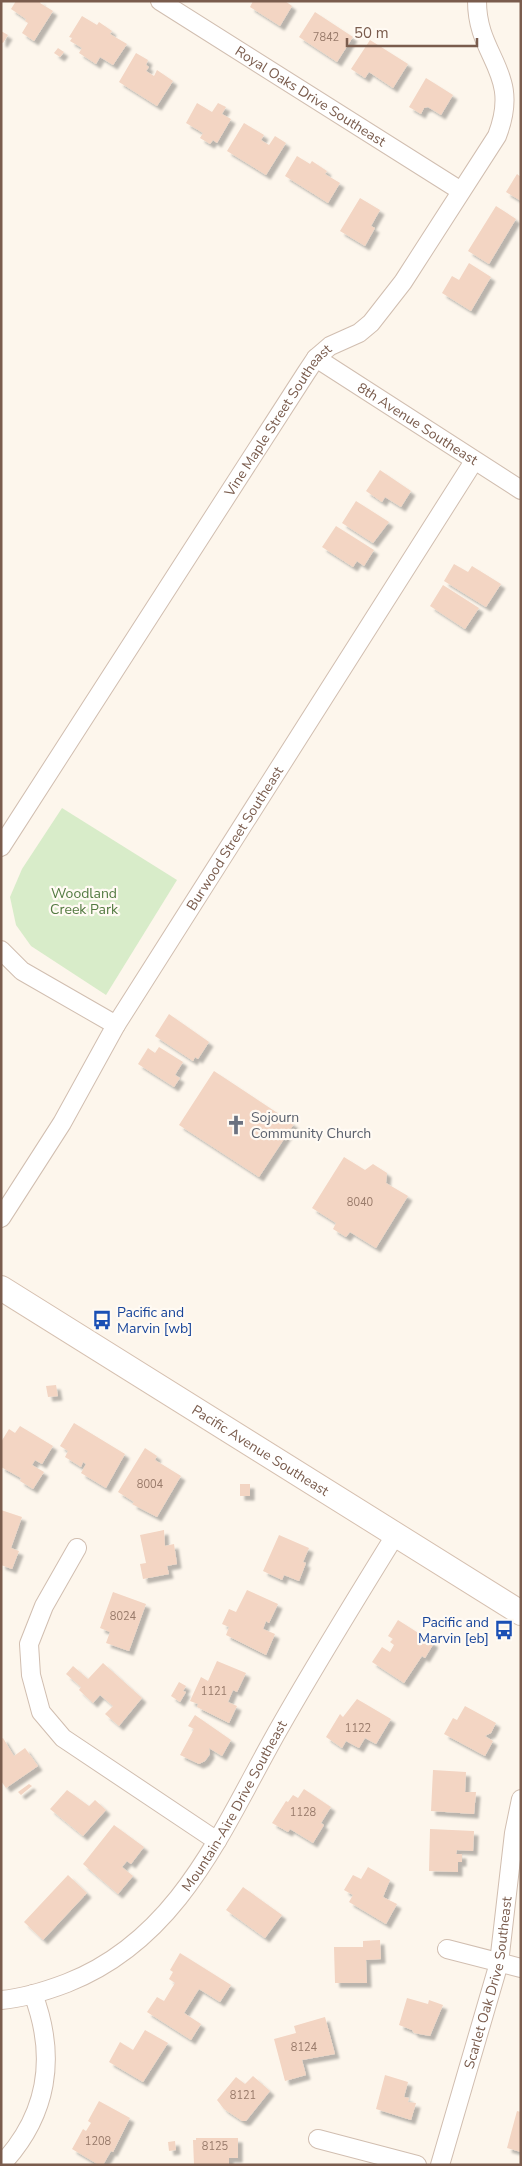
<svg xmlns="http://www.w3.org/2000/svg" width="522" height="2166" font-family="'Nunito Sans',sans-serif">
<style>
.green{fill:#d8ecc9}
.building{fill:#f3d5c3;filter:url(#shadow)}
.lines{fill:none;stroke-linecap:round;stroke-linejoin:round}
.minor-casing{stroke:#d1beb0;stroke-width:20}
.secondary-casing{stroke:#d6c0b0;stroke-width:26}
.minor{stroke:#fff;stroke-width:18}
.secondary{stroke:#fff;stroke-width:24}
.labels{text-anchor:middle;stroke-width:4.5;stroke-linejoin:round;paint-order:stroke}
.number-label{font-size:11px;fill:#987a6a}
.street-label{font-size:14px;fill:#7a5c4d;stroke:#fffaf3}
.park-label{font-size:14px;fill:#537a41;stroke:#fffaf3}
.worship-label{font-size:14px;fill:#5b616d;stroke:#fffaf3;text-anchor:start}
.transit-label{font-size:14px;fill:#164399;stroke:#fffaf3;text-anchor:start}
</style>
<defs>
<filter id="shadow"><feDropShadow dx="4.5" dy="4.5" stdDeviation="1" flood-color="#0004"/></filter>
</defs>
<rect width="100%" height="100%" fill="#fdf6ec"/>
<path class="green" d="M62,808L177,880L106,995L31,946L16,925L10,897L22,869Z"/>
<path class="building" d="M16,1H41L40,3L53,11L34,41L22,33L28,23L25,21L26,19L11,9Z
M253,1H285L292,6L280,26L250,7Z
M315,12L353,37L337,62L299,37Z
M82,16L97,25L99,22L112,31L110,34L127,44L113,65L100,57L96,64L79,53L82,48L70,41L72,38L69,37Z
M1,31L8,35L3,43L1,42Z
M370,40L408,64L393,88L369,72L365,78L351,69Z
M58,48L64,52L60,57L54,53Z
M136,53L148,60L146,65L149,67L146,71L154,76L157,70L173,81L157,106L119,82Z
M426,78L453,95L441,115L428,107L424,108L421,114L409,107Z
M197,103L212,112L218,103L226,107L222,114L231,119L217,143L213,140L210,144L200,138L203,133L186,123Z
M244,123L264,135L261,140L269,145L275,136L286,143L266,175L227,151Z
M297,156L310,164L312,161L327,171L325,174L340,183L328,203L285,176Z
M517,174L521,177V201L506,192Z
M360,198L380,210L371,226L375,228L365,246L340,231Z
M496,206L516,219L489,264L468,251Z
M469,263L491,277L471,311L442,293L452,276L459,280Z
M380,470L411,491L401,507L385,497L382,502L366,491Z
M356,501L389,522L373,543L342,523Z
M336,526L374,550L364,566L357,561L353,567L322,547Z
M454,564L468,572L472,566L501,584L486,607L444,581Z
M443,585L479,608L465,629L430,606Z
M169,1014L209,1042L198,1059L195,1057L193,1061L155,1036Z
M159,1047L183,1062L175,1075L180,1078L174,1087L138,1064L148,1048L155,1053Z
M214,1071L294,1124L259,1177L179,1125Z
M344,1157L365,1170L373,1164L387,1173L386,1183L408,1196L376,1248L350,1232L346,1237L333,1229L336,1223L312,1208Z
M56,1385L58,1396L48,1397L46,1386Z
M74,1423L125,1454L106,1488L81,1473L86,1464L83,1462L81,1467L65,1457L68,1451L60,1446Z
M20,1426L53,1446L42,1464L35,1460L32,1465L44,1472L33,1489L20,1481L21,1478L1,1467V1442L9,1429L15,1433Z
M145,1448L157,1456L155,1460L181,1476L157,1517L132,1504L134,1502L118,1492Z
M240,1484H250V1496H240Z
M1,1510L22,1517L11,1548L19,1551L12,1569L1,1565Z
M164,1530L165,1546L174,1544L177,1564L167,1566L169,1574L143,1579L140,1564L146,1563L140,1535Z
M279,1535L309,1548L303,1562L306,1563L299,1581L284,1575L282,1580L263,1571Z
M247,1590L278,1604L269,1623L266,1621L263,1629L275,1634L266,1655L226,1635L229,1627L222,1624L229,1609L236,1612Z
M113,1592L146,1604L129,1651L106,1643L110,1632L100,1628Z
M398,1620L434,1643L425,1658L422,1656L404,1683L372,1662L382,1647L390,1652L394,1645L390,1642L393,1639L388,1636Z
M217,1661L246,1673L237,1692L233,1690L228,1702L237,1706L229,1723L197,1707L198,1704L190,1701L201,1677L208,1681Z
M103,1663L142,1698L119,1726L105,1714L113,1706L100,1695L93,1703L79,1690L81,1687L66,1674L73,1666L88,1679Z
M179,1682L186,1686L183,1691L186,1692L180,1702L171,1696Z
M357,1699L391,1719L376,1744L365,1738L359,1748L346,1741L342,1748L326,1737L340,1714L343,1717Z
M465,1706L496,1723L491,1733L485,1736L493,1741L485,1756L444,1734L453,1718L457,1720Z
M195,1715L231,1740L222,1756L209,1748L210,1754L205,1761L199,1764L180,1755L194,1729L188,1726Z
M3,1738L14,1756L25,1748L38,1766L6,1788L1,1781V1739Z
M433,1770L466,1772L465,1792H476L474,1814L431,1811Z
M29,1784L32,1786L21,1795L18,1792Z
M304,1789L331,1807L321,1823L324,1825L313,1843L290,1829L288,1832L272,1823L286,1801L288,1802L293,1795L298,1798Z
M67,1790L89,1806L95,1800L106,1810L83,1836L50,1809Z
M114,1825L144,1847L131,1864L127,1861L122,1867L133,1876L118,1894L83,1864Z
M430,1829L474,1831L473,1851L457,1850L456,1854H462V1862H458V1872L429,1871Z
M368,1867L390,1880L383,1897L397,1904L386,1924L349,1902L353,1895L344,1890L353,1875L361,1879Z
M68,1875L87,1893L43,1940L24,1922Z
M243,1887L282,1915L265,1938L226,1910Z
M380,1940L381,1959L366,1960L367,1983H335L334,1947H363V1941Z
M180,1953L231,1985L220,2002L199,1989L184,2013L201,2024L191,2040L147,2012L157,1997L164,2001L175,1983L169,1979L173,1972L170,1970Z
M407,1998L428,2004L429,2000L443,2005L430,2036L414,2033L412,2030L399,2025Z
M325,2017L335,2054L302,2060L306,2075L285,2081L274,2039L296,2033L294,2026Z
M145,2030L168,2043L143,2082L109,2062L120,2042L133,2050Z
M385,2075L408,2082L404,2097L409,2098L408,2102L416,2103L411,2120L376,2109Z
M253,2076L270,2091L246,2121H242L224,2109L217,2100L236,2077L245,2084Z
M99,2101L130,2118L113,2152L111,2151L103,2165H99L72,2149L83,2129L86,2131L91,2123L88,2121Z
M517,2111L521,2112V2152L507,2148Z
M196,2138H238V2158H229V2165H194L193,2140H196Z
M175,2141L176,2150L169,2151L168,2142Z"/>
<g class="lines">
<defs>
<g id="minor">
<path id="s1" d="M160,1L461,191"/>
<path id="s2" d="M316,358L521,490"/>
<path id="s3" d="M1,847L306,373L316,358L330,346L359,333L371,323L403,282L497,136C522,72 477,58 477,1"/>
<path d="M1,950L22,971L116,1025"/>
<path id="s4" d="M1,1218L62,1123L116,1025L474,461"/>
<path d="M77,1548L44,1606L29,1644L31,1675L41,1712L63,1738L217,1841"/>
<path d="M447,1949L521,1968"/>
<path id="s5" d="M1,2000C24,1998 46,1991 67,1983C182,1938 224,1824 281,1725C318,1660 357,1597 396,1534"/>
<path d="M318,2139L417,2165"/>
<path d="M1,2165C48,2115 57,2057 33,1994"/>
<path id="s6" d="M440,2165L499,1963L514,1833L521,1799"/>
</g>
<g id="secondary">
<path id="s7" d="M1,1288L521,1613"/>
</g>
</defs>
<use href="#minor" class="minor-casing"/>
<use href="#secondary" class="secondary-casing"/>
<use href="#minor" class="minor"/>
<use href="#secondary" class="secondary"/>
</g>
<defs>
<symbol id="church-bare" viewBox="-9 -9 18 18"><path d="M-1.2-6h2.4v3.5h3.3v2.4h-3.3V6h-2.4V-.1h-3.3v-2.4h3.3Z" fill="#6b7280" stroke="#fffaf3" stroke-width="2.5" paint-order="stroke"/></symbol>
<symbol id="bus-bare" viewBox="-9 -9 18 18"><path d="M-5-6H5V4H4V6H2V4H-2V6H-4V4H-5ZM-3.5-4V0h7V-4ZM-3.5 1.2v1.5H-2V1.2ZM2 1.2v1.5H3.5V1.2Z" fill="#1a4fb4" stroke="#fffaf3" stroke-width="2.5" paint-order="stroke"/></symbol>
</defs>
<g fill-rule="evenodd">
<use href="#church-bare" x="222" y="1111" width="28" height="28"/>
<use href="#bus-bare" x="88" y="1306" width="28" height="28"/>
<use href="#bus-bare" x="490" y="1616" width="28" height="28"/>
</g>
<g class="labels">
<g class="number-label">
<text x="326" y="41">7842</text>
<text x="360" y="1206">8040</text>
<text x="150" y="1488">8004</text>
<text x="123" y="1620">8024</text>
<text x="214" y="1695">1121</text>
<text x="358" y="1732">1122</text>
<text x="303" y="1816">1128</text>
<text x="304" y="2051">8124</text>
<text x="243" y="2099">8121</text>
<text x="98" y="2145">1208</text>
<text x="215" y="2150">8125</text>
</g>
<g class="street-label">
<text dy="5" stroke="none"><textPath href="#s1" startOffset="178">Royal Oaks Drive Southeast</textPath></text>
<text dy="5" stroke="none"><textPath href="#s3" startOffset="509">Vine Maple Street Southeast</textPath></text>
<text dy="5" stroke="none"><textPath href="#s2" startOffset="121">8th Avenue Southeast</textPath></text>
<text dy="5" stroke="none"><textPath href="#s4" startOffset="446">Burwood Street Southeast</textPath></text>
<text dy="5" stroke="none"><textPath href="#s7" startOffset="306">Pacific Avenue Southeast</textPath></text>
<text dy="5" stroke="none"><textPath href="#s5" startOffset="318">Mountain-Aire Drive Southeast</textPath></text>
<text dy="5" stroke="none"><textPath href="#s6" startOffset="189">Scarlet Oak Drive Southeast</textPath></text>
</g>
<g class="park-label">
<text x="84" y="898">Woodland<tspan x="84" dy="16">Creek Park</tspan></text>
</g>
<g class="worship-label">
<text x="251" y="1122">Sojourn<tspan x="251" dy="16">Community Church</tspan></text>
</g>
<g class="transit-label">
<text x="117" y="1317">Pacific and<tspan x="117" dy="16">Marvin [wb]</tspan></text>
<text x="489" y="1627" text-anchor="end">Pacific and<tspan x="489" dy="16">Marvin [eb]</tspan></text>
</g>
</g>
<rect width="522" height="2166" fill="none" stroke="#7a5c4d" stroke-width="5"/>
<path d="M347 38v8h130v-8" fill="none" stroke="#7a5c4d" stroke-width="2.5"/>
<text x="354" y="38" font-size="15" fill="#7a5c4d" stroke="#fffaf3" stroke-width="4" paint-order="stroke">50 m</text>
</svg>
